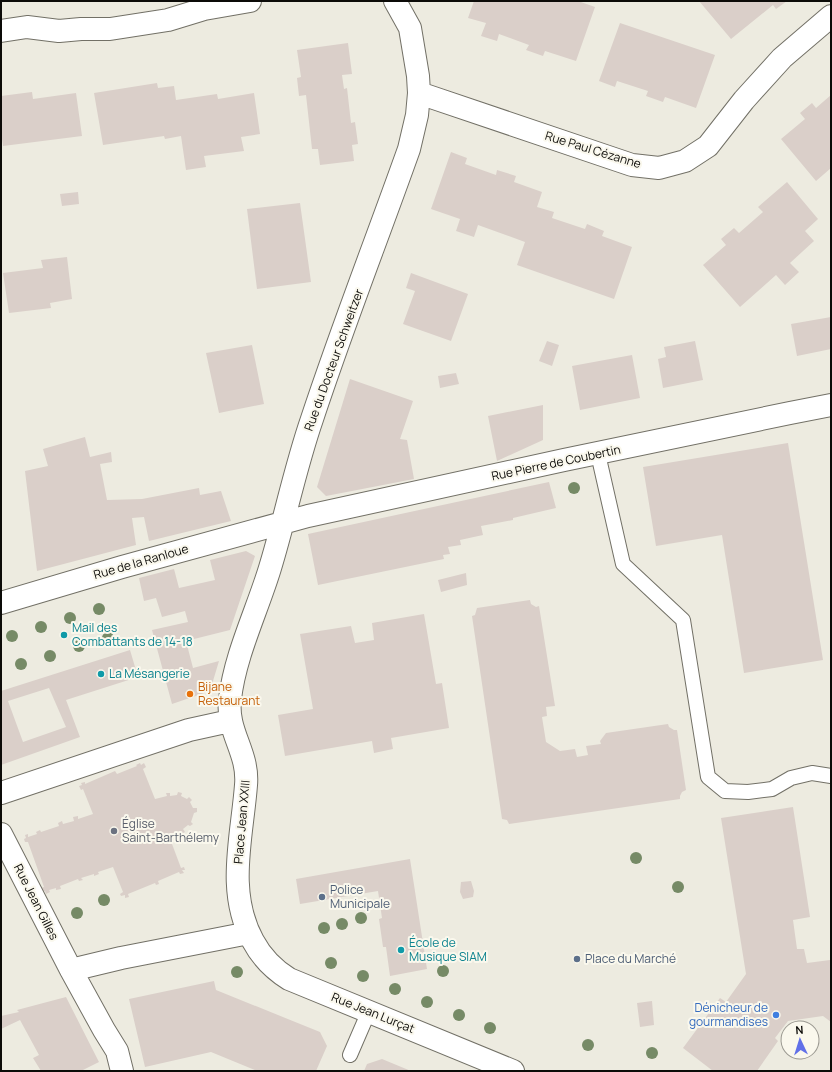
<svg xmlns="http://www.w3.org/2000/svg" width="832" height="1072" font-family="Manrope,sans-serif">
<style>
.building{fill:#dacfc9;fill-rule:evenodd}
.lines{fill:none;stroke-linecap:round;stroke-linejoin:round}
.service-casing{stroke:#727066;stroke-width:16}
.minor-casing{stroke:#727066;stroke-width:24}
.service{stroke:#fff;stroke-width:14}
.minor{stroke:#fff;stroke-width:22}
.tree{fill:#768a66}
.culture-dot{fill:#0f9aa8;stroke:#faf8ed;stroke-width:1.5}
.food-dot{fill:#e8710a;stroke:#faf8ed;stroke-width:1.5}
.worship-dot{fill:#6b7280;stroke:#faf8ed;stroke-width:1.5}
.service-dot{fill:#5c6f8a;stroke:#faf8ed;stroke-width:1.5}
.shop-dot{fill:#3f7fe0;stroke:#faf8ed;stroke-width:1.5}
.labels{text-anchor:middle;stroke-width:4;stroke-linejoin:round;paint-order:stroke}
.street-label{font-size:12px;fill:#0c0b08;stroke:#faf8ed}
.culture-label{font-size:12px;fill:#0d838f;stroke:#faf8ed;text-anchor:start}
.food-label{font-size:12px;fill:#c56008;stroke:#faf8ed;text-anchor:start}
.worship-label{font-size:12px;fill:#5b616d;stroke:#faf8ed;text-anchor:start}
.service-label{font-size:12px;fill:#4e5e75;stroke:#faf8ed;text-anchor:start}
.shop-label{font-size:12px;fill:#366cbe;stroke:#faf8ed;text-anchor:end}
</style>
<rect width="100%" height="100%" fill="#edebe0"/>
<path class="building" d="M474,1H578L595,7L576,61L545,51L543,56L526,50L529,45L499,34L497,41L481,36L486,23L468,18Z
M699,1H787L776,9L773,5L731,39Z
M620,23L715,55L696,108L665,97L663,102L646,96L648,91L617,81L615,87L599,81Z
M348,43L352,74L342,75L344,89L347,88L351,123L355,122L358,144L352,145L354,161L320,165L318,149H312L306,95L299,96L297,78L301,77L297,50Z
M157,83L158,88L174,86L176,100L217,94L218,99L254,93L260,134L241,137L244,151L204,156L206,167L186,170L181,136L165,139L164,136L103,145L94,93Z
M32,92L33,99L76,93L82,136L3,146L1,132V96Z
M831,95V168L816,181L781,139L805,119L800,113L812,103L816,108Z
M451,152L467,158L465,164L496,175L497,170L516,176L514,182L542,192L537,207L554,212L552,218L585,229L587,224L604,231L602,236L632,247L614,299L517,265L525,242L478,225L474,237L456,231L460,219L431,209Z
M787,182L818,219L805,231L814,241L790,263L799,272L785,285L776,275L740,307L703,265L726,245L721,239L734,228L739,233L763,212L758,207Z
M78,192L79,204L62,206L60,194Z
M300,203L311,282L257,289L247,209Z
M67,257L72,299L50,303L51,308L9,313L3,273L43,268L41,260Z
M411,273L468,294L451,341L403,324L415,291L406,288Z
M831,317V349L797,356L791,324Z
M547,341L559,345L552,366L539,361Z
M695,341L703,380L663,388L658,359L666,357L664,347Z
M252,345L264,404L219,413L206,353Z
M632,355L640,398L580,410L572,366Z
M456,373L459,384L440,388L438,376Z
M350,379L413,401L400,439L407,440L414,479L326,496L317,487Z
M543,405V440L497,461L488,416Z
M85,437L90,457L111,452L112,462L100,464L107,500L142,499L199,488L200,495L221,491L231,521L149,541L144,517L132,518L136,545L37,571L25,471L48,466L43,449Z
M788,443L823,660L744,673L722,535L656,546L643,467Z
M549,482L556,508L513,518V520L481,526L483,535L460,540L461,545L448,547L450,554L443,555L444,559L318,585L308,534Z
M246,551L255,556L230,630L186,641L193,668L219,661L210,691L172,704L152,630L188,622L185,611L162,617L156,598L144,601L139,578L174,569L179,588L215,580L210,560Z
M466,573L467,585L441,592L438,580Z
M530,600L531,604L536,607L539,606L555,706L546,707L547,716L542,717L546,742L560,751L575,749L577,757L588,755L586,746L601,744L600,741L606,733L668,724L669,727L674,730H677L686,790L682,792L680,796V799L509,824L507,820L502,819L472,616L475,615L477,608Z
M424,614L436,684L442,683L449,728L391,738L393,749L374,753L372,741L285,756L278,715L313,709L300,634L351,626L355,643L374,640L372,623Z
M130,650L138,677L66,700L80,737L1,765V691ZM49,688L66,727L23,742L8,701Z
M140,763L141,765L144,763L146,767L143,769L155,799L167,796L166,793H170V796L177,795L178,792L182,793L181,796L187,799L189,797L192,800L190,802L193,808H197V812L194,813L191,822L193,824L190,826L188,825L183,829L185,832L181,834L180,832L169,836L181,868L184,867L185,870H182L184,873L180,874L179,872L158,881L159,884L156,885L155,883L128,894L129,897L125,898V895L121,896L120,894L123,892L113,867L98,872L99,874L94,876V874L81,878L83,880L79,881L78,879L60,886L61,889L56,890V888L49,890L50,892L46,894L45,891L42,892L41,888L44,887L28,842H25L24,839L26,838L25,835L28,834V837L37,834L36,832L40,830L41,832L59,826L58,823L62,821L63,824L74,821L73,817L78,816V819L93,814L83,789L81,790L79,786L82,785L81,783L85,782V784L115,771L117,774L137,766L136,765Z
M793,807L810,917L793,920L797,949H804L807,963L830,960L831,961V1022L823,1016L788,1021L775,1038L778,1041L757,1071H713L683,1048L720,998L726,1002L746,974L721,818Z
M410,859L427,969L390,976L386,947H383L379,919L382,918L378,891L300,904L296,879Z
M471,881L474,891L473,897L463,899L460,892L461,882Z
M214,981L216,990L320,1032L327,1046L316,1071H257L211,1052L145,1067L129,999Z
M66,997L99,1062L81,1071H41L33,1058L39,1055L20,1020L1,1029V1016L19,1012L17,1010Z
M652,1001L654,1025L640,1027L637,1003Z
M382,1059L411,1071H364L367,1064Z"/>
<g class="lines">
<defs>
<path id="service" d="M598,454L623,564L683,620L708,777L725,791L748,792L772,789L791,778L812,773L831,776
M350,1055L369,1011"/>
<path id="minor" d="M395,1L410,28L418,76L419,93L417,115L409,149C377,239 342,328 312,419C295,468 285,519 270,568C257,611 235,655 230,699C226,732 249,752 246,785C242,838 226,892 253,941C262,958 273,969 289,979L513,1071
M1,31L27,27L59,31L81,29H110L168,20L204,9L250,1
M419,93L632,165L659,168L685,161L708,146L744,100L782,58L831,16
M1,603L122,567L308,516L564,460L790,413L831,405
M1,793L189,730L230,721
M1,834L71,970L104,1030L117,1051L122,1071
M71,970L121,958L249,933"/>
</defs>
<use href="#service" class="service-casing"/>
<use href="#minor" class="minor-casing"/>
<use href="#service" class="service"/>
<use href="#minor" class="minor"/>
</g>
<g class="tree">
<circle cx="574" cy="488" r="6"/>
<circle cx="99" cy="609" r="6"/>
<circle cx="70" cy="618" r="6"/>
<circle cx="41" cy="627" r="6"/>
<circle cx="12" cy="636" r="6"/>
<circle cx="108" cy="638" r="6"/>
<circle cx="79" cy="646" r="6"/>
<circle cx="50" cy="656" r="6"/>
<circle cx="21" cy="664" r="6"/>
<circle cx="636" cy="858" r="6"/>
<circle cx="678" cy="887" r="6"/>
<circle cx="104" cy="900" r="6"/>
<circle cx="77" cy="913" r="6"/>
<circle cx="361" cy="918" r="6"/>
<circle cx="342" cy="924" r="6"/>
<circle cx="324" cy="928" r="6"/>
<circle cx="331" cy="963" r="6"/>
<circle cx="443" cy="971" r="6"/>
<circle cx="237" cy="972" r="6"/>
<circle cx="363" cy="976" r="6"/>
<circle cx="395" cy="989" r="6"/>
<circle cx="427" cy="1002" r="6"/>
<circle cx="459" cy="1015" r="6"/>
<circle cx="490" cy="1028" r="6"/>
<circle cx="588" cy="1045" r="6"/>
<circle cx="652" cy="1053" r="6"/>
</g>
<g class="culture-dot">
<circle cx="64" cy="635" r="4"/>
<circle cx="101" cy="674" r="4"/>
<circle cx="401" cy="950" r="4"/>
</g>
<circle class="food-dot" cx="190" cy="694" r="4"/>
<circle class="worship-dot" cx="114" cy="831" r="4"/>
<g class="service-dot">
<circle cx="322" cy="897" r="4"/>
<circle cx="577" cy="959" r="4"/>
</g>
<circle class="shop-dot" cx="776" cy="1015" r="4"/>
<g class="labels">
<g class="street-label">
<text transform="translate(593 150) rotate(17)" y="4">Rue Paul Cézanne</text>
<text transform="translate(334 360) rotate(-70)" y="4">Rue du Docteur Schweitzer</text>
<text transform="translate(556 463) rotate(-12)" y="4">Rue Pierre de Coubertin</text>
<text transform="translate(141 562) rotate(-16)" y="4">Rue de la Ranloue</text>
<text transform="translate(242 822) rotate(-85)" y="4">Place Jean XXIII</text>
<text transform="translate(36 902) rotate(63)" y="4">Rue Jean Gilles</text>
<text transform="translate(373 1013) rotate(22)" y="4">Rue Jean Lurçat</text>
</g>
<g class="culture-label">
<text x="72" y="632">Mail des<tspan x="72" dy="14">Combattants de 14-18</tspan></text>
<text x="109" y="678">La Mésangerie</text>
<text x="409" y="947">École de<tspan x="409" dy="14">Musique SIAM</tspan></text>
</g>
<g class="food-label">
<text x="198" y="691">Bijane<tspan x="198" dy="14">Restaurant</tspan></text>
</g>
<g class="worship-label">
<text x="122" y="828">Église<tspan x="122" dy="14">Saint-Barthélemy</tspan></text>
</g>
<g class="service-label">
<text x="330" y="894">Police<tspan x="330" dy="14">Municipale</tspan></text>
<text x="585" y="963">Place du Marché</text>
</g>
<g class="shop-label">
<text x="768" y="1012">Dénicheur de<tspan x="768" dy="14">gourmandises</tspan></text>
</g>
</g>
<rect width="832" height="1072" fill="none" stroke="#0c0b08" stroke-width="4"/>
<g transform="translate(800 1040) rotate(356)"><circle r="19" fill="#faf8ed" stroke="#9b9991"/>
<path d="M0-3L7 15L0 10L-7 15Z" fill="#6170e8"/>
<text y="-6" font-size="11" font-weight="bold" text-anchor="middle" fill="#0c0b08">N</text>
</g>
</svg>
